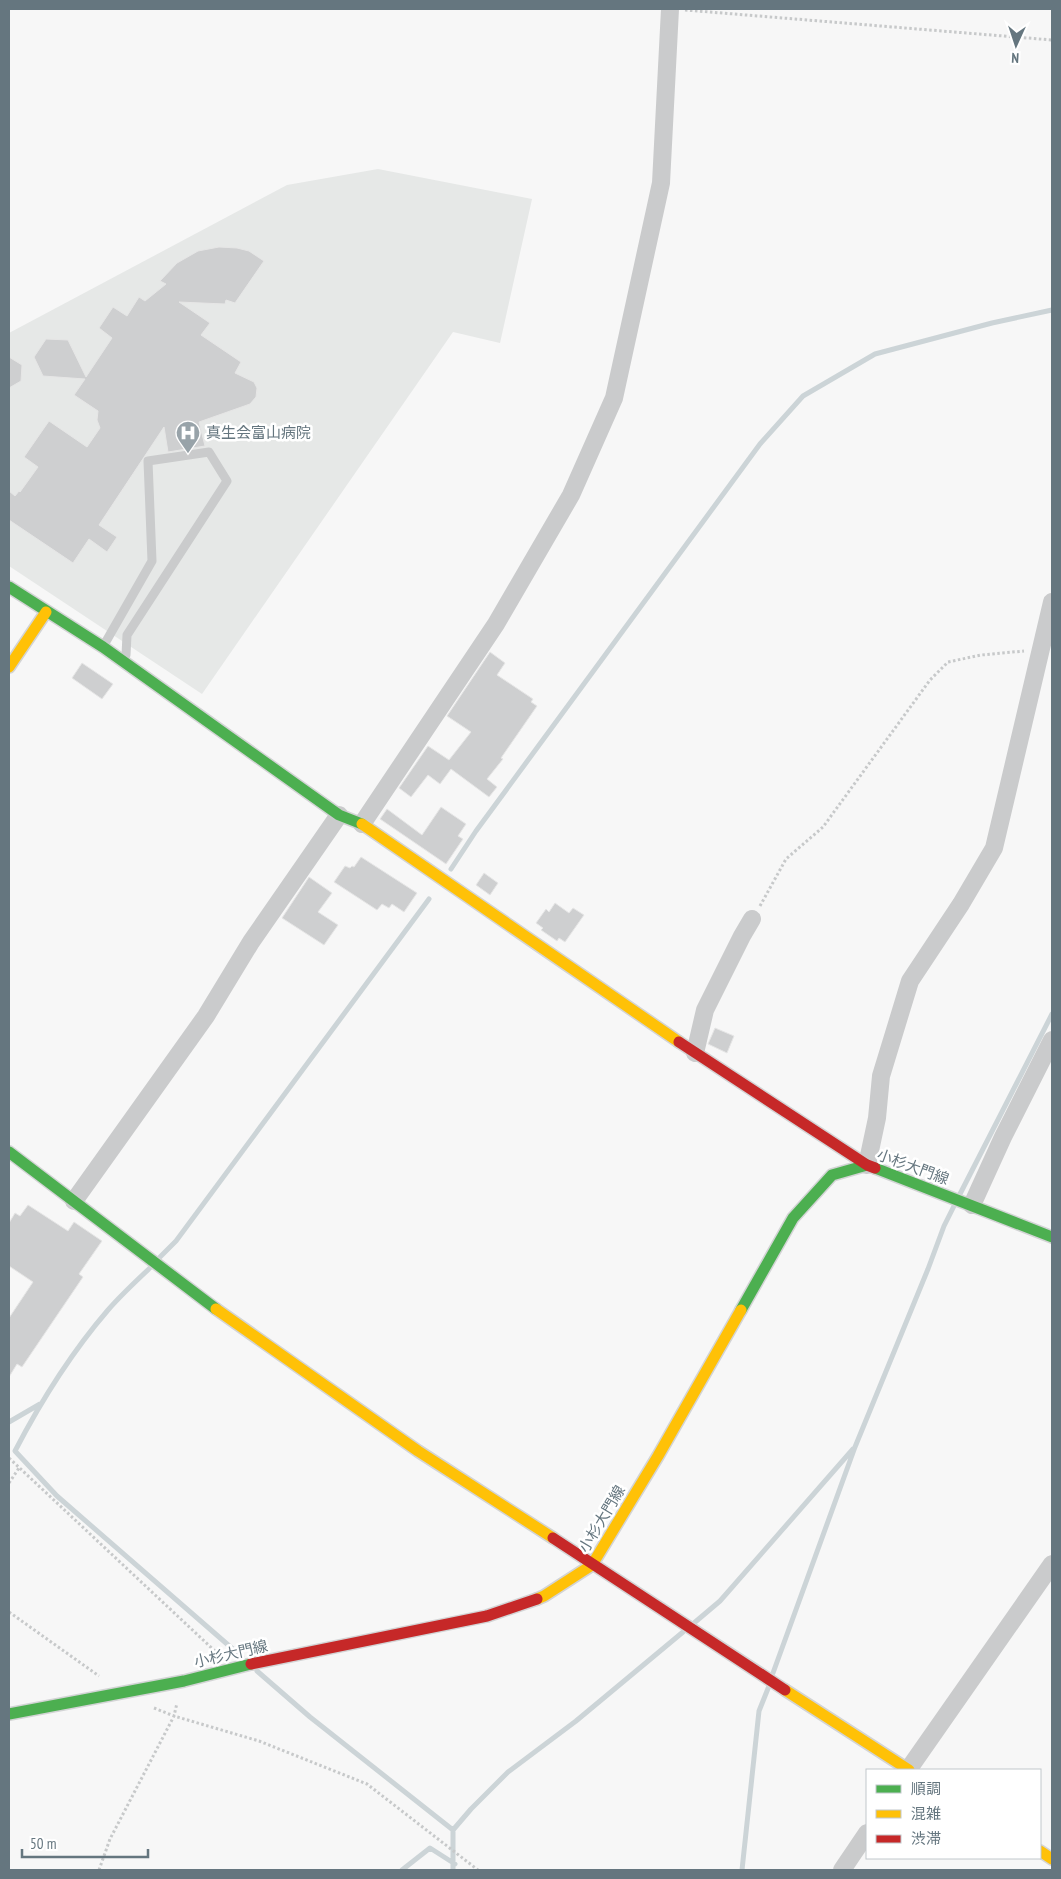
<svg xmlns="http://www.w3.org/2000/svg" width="1061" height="1879" font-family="'PT Sans Narrow','Noto Sans JP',sans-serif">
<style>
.built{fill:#e6e8e7}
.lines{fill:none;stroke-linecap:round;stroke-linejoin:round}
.stream{stroke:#ccd4d7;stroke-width:5}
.building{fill:#cecfd0;stroke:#e6e6e6}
.fast-casing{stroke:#d3d4d5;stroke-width:14}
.slow-casing{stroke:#d3d4d5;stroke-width:14}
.jam-casing{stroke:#d3d4d5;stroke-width:14}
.path{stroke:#c7c9ca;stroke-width:3;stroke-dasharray:2.5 2.5;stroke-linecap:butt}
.lane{stroke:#cacbcc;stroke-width:9}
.street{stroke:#cacbcc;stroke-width:18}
.fast{stroke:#4caf50;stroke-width:11}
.slow{stroke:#ffc107;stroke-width:11}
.jam{stroke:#c62828;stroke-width:11}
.labels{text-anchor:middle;stroke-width:5;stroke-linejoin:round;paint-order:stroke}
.poi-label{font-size:15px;fill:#65767f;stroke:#fff;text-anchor:start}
.street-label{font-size:15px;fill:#65767f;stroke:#fff}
</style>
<rect width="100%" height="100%" fill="#f7f7f7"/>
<path class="built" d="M378,169L532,199L500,343L453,332L202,694L9,566V333L287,185Z"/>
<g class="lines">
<path class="stream" d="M451,869L476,831L760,444L803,396L875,354L992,323L1052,310
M960,1194L1052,1014
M160,1257L176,1241L429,899
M151,1267C136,1281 121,1295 108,1310C71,1353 41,1401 15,1451L57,1496L242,1657
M9,1422L40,1404
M694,1623L720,1601L853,1449
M257,1671L310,1717L453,1830
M773,1673L855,1447L928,1269L944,1226L954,1206
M402,1870L430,1848L455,1864
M453,1870V1830L471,1809L508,1772L576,1721L683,1632
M742,1870L759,1711L769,1686"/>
</g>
<path class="building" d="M219,247L237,248L249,251L264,261L235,303L226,300L225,304L179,302L210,323L201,335L241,362L235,373L254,382L257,388L256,397L250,404L199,422L205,446L168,452L164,427L99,525L117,537L107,552L89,539L73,563L9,520V491L15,496L19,491L20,492L38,467L24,457L49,421L87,447L100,428L97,420L98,411L74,395L85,379L43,376L34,357L46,339L68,340L86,377L112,338L99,328L113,307L127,316L139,297L145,301L166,284L160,281L177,263L198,251Z
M9,357L22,365L21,381L9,388Z
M490,652L505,663L497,675L533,699L531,702L537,706L501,758L503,759L487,779L497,787L489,797L451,769L440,784L428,775L411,797L399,788L428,746L449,760L471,732L447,716Z
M82,663L113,684L102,699L72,678Z
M441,807L466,824L458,836L463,839L446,864L380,819L387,809L422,835Z
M361,857L417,893L404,912L392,904L389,908L382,904L377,910L334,882L345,866L350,868L352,866L354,867Z
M484,873L498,883L490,895L476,885Z
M309,877L332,893L318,912L338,925L324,945L282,918Z
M555,903L569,913L573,908L584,915L565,942L559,938L557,941L541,930L543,928L536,923L546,909L549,912Z
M715,1028L734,1036L727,1053L708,1044Z
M28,1205L68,1231L74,1222L102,1241L79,1274L83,1277L22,1367L17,1364L9,1377V1318L33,1282L9,1266V1223L15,1213L20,1216Z"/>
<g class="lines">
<defs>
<path id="fast" d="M9,587L103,647L339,815L362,824
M9,1152L216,1309
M875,1168L1052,1237
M741,1310L793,1218L832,1175L867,1165
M9,1714L184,1681L251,1664"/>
<path id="slow" d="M9,667L46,612
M362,824L679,1042
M216,1309L418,1451L553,1538
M537,1599L544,1596L592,1565L658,1456L741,1310
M785,1690L909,1770
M1040,1851L1052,1859"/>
<path id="jam" d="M679,1042L867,1165L875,1168
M553,1538L785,1690
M251,1664L487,1616L537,1599"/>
</defs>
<use href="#fast" class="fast-casing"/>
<use href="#slow" class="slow-casing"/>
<use href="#jam" class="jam-casing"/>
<path class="path" d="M685,10L1052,40
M760,906L786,859L823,827L930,680L948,662L981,655L1024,651
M9,1458L217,1653
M9,1483L19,1468
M9,1612L99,1676
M154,1708L174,1716L259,1741L367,1784L478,1870
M99,1870L110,1839L174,1716L177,1703"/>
<path class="lane" d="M104,645L152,561L148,461L209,452L227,481L127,635L126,655L123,659"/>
<path class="street" d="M362,824L496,624L571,495L614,398L661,183L670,9
M695,1053L705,1010L742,936L752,919
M867,1165L877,1118L881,1076L910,981L961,904L994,848L1052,602
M74,1201L206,1016L251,942L339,815
M972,1205L1003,1137L1052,1040
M908,1770L1052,1564
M842,1870L867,1833"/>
<use href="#fast" class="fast"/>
<use href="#slow" class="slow"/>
<use href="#jam" class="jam"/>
</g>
<defs>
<symbol id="hospital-pin" viewBox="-11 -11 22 30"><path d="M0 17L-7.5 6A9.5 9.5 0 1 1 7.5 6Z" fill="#98a3a9" stroke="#fff"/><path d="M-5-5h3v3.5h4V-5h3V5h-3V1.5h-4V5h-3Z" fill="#fff"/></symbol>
</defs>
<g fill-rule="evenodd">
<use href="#hospital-pin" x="174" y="419" width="28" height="38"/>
</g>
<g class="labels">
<g class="poi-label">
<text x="206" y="438">真生会富山病院</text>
</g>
<g class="street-label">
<text transform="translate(913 1167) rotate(20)" y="5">小杉大門線</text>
<text transform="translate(602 1519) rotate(-59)" y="5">小杉大門線</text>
<text transform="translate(231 1654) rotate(-13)" y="5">小杉大門線</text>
</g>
</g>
<rect width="1061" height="1879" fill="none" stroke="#65767f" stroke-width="20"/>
<rect x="866" y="1769" width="175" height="90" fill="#ffffff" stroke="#c1c8cc"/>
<rect x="876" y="1785" width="25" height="8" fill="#4caf50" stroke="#c1c8cc"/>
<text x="911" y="1794" font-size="15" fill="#65767f">順調</text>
<rect x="876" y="1810" width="25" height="8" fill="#ffc107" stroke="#c1c8cc"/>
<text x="911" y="1819" font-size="15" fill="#65767f">混雑</text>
<rect x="876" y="1835" width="25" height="8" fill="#c62828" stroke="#c1c8cc"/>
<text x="911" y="1844" font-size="15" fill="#65767f">渋滞</text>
<g transform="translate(1016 45) rotate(183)" stroke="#ffffff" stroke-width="4" paint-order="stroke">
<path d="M0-4L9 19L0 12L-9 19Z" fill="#65767f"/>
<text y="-8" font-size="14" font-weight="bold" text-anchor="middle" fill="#65767f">N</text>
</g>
<path d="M22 1849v8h126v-8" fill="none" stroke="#65767f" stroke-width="2.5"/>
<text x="30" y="1849" font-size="15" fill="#65767f" stroke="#ffffff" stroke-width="4" paint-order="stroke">50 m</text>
</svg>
